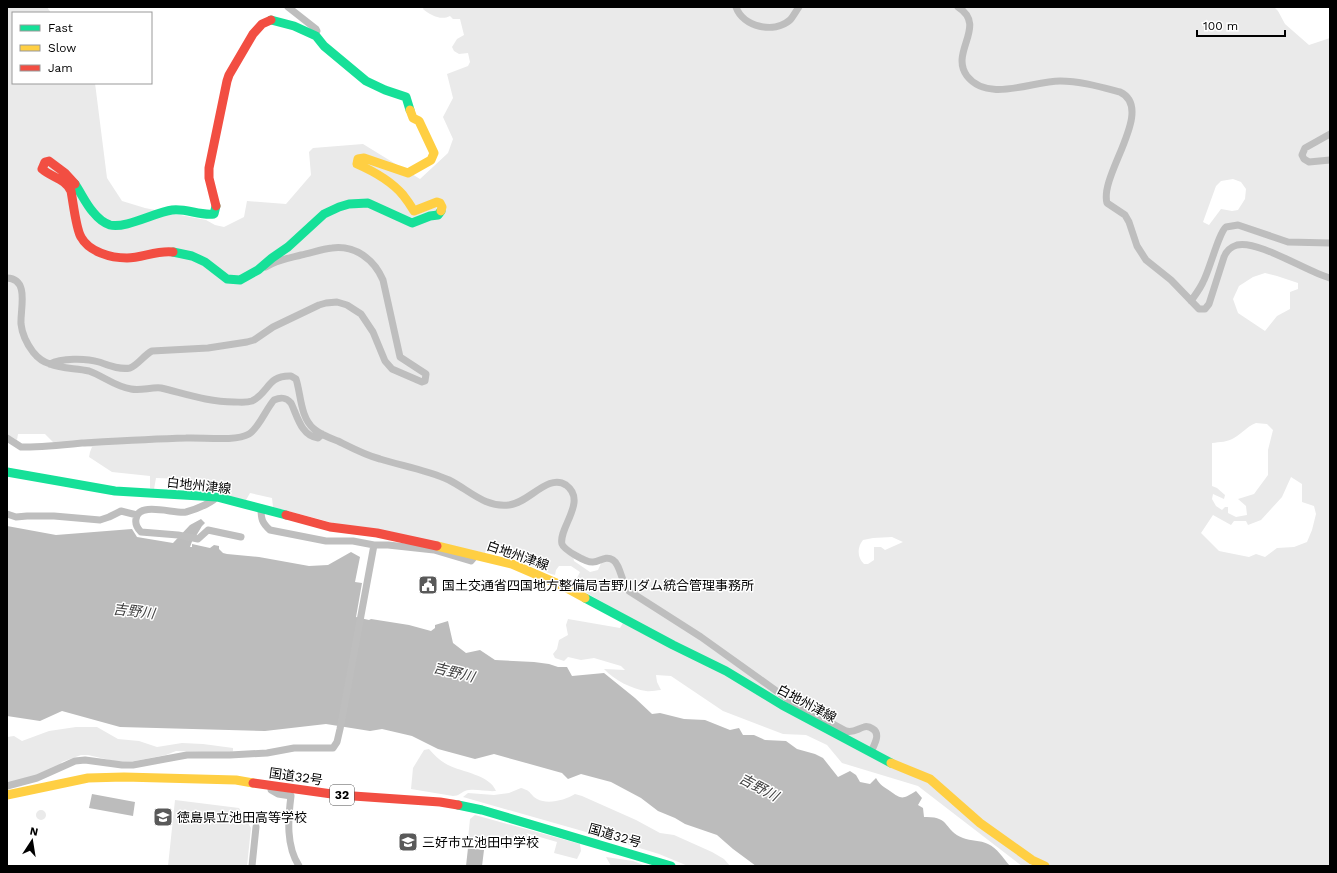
<svg xmlns="http://www.w3.org/2000/svg" width="1337" height="873" font-family="'Work Sans','Noto Sans JP',sans-serif">
<style>
.green{fill:#eaeaea;fill-rule:evenodd}
.water{fill:#bcbcbc}
.lines{fill:none;stroke-linecap:round;stroke-linejoin:round}
.street{stroke:#bebebe;stroke-width:7}
.fast{stroke:#16e098;stroke-width:9}
.slow{stroke:#ffcf43;stroke-width:9}
.jam{stroke:#f24e42;stroke-width:9}
.labels{text-anchor:middle;stroke-width:3;stroke-linejoin:round;paint-order:stroke}
.shield{fill:#fff;stroke:#4c4c4c;stroke-width:1}
.shield-label{font-size:12px;font-weight:bold;fill:#000}
.street-label{font-size:13px;fill:#000;stroke:#fff}
.poi-label{font-size:13px;fill:#000;stroke:#fff;text-anchor:start}
.water-label{font-size:14px;font-style:italic;fill:#404040;stroke:#fff}
</style>
<rect width="100%" height="100%" fill="#fff"/>
<path class="green" d="M7,7H47L51,13H13V83H95L107,178L122,201L145,208L206,220L215,225L224,227L244,217L247,201L286,204L311,175L309,152L313,148L363,144L420,179L448,153L453,139L443,117L453,98L447,74L468,66L470,62L468,53L459,54L454,51L452,47L457,39L464,35L460,19H453L450,16C441,21 430,15 423,9L424,7H1274L1278,11L1285,24L1309,45L1330,38V866H1022L918,786L842,763L827,745L806,735L783,734L723,711L671,676L656,675L657,682L661,690C656,690 651,692 646,691C632,689 614,680 604,669L625,670L621,666L594,658L581,660L568,657L564,661L555,658L553,654L557,649L559,640L568,635L566,625L568,619L620,628L627,616L567,582V579L576,580L580,572L571,566H559L556,570L555,575L551,574L512,558L510,552L511,547L494,544H488L485,553L341,525L273,507L272,498L250,493L246,500L188,489L185,479L156,478L154,489L150,488V476L112,472L89,457L90,452L92,447L54,443L45,434H18L17,440L7,434ZM1233,179L1241,182L1246,189L1245,199L1238,210L1232,211L1221,209L1209,225L1203,222L1216,186L1221,181ZM1265,273L1277,276L1298,283V289L1290,292V309L1277,316L1265,331L1238,313L1233,299L1239,286L1253,277ZM1256,423L1267,424L1273,430L1268,450V475L1254,494L1238,499L1246,506L1247,515L1236,517L1228,513V507H1225L1222,510L1216,506L1212,499L1213,494L1224,499L1225,495L1217,488L1212,486V443C1220,442 1228,442 1234,438C1243,433 1246,427 1256,423ZM1291,477L1302,484V502L1314,506L1316,514L1312,530L1307,542L1294,547L1277,548L1265,557L1256,554L1249,557L1219,551L1201,533L1213,515L1231,525L1234,521H1246L1248,525L1261,520L1282,497ZM892,537L903,542L885,550L881,547H874V560L868,564H864C857,558 857,547 863,540L873,538ZM560,541H565L566,546L589,559L617,561H602L598,570L590,572L574,561L573,556Z
M76,727H97L118,739L139,741L157,747L182,743L203,744L233,748V751L231,753L176,751L166,755L135,761L118,762L88,755H81L62,762L59,766L34,777L7,783V737L14,736L22,741L49,731Z
M429,749C434,755 440,761 448,765C462,772 490,775 496,791C486,792 474,788 465,791C460,793 459,796 453,796L411,789L413,768L424,750Z
M521,788C532,791 529,794 537,799C548,805 565,800 575,794L582,796L636,820L660,833L674,835L712,852L724,859L730,866H688L659,854L607,838L463,797L468,793L494,795L509,793Z
M175,800L239,808L251,828L247,866H168Z
M36 815a5 5 0 1 1 10 0a5 5 0 1 1-10 0Z
M475,815L580,844L581,851L577,859L554,853L557,842L526,833L536,842L537,845L518,843L508,849L468,839L470,819Z
M606,857L633,861L646,866H611Z"/>
<path class="water" d="M201,519L205,523L202,526L196,536H194L190,547H192V544L210,548L214,545L219,546V549L223,553L227,554L259,557L309,566L328,565L351,552L360,557L355,582L362,583L356,617L369,620L371,619L409,625L431,631L435,628V625L448,621L453,643L466,653L480,650L495,660L534,662L549,664L558,667H567L572,676L604,673L635,698L652,714L660,713L684,719L705,720L730,730L739,728L743,735H754L765,740L786,741L797,749L815,754L823,758L838,777L850,771L856,775L860,782L870,784L876,778C880,785 884,787 890,791C902,800 903,799 916,791L922,798L918,805L923,808L924,817C951,816 943,830 963,838C971,841 980,840 988,844C997,848 1003,858 1010,866H756L733,849L717,835L685,824L675,818L658,811L641,798L611,782L581,774L568,779L562,773L494,754L475,759L438,749L412,736L382,729L370,731L326,724L265,731L120,727L62,711L40,721L7,716V526L56,535L132,529L137,537L173,543L190,525Z
M92,794L135,802L133,816L89,808Z
M468,848L484,850L482,866H466Z"/>
<g class="lines">
<path class="street" d="M288,7L316,29L317,31L314,35
M736,7C743,27 774,34 790,20C793,17 796,11 799,7
M958,7C988,26 949,52 967,76C988,103 1032,81 1060,81C1080,81 1101,87 1120,92C1156,109 1099,175 1107,203L1125,215L1129,222L1137,246L1146,260L1171,280L1199,309H1205L1209,304L1224,257C1226,251 1231,247 1237,245C1259,240 1307,272 1330,278
M1330,134L1305,148L1302,155L1304,159L1309,162L1330,160
M7,278C30,279 20,309 21,324C22,333 27,344 33,352C37,357 43,362 50,364C62,369 76,368 89,371C103,376 116,387 131,389C141,391 151,387 161,388C186,394 208,402 234,402C240,402 246,403 252,401C269,393 267,375 291,376L296,379C301,394 300,417 314,429C321,435 330,438 338,441C352,448 365,455 380,459C403,466 427,470 449,480C469,490 485,508 509,505C529,503 548,473 566,485C588,501 558,528 562,544C564,550 587,563 593,562C600,562 605,555 613,560C621,565 621,583 629,591L701,637L789,700L846,731C854,733 857,729 864,727C867,726 870,727 873,729C881,734 874,745 871,752
M1191,301C1195,295 1200,289 1203,282C1209,272 1219,232 1226,227L1238,225L1288,242L1330,243
M50,364C61,358 86,358 99,362C108,365 119,370 130,368C138,365 144,355 152,351L208,348L247,342L254,340L273,327L319,305L326,303L337,302L347,305L361,314L373,332L385,361L392,369L422,382L425,381L426,374L400,357L383,280C374,259 355,245 332,248C322,249 311,253 301,255C289,258 276,260 266,267
M7,438L21,447H25C44,447 63,445 82,443C117,441 151,439 186,438C202,437 235,442 249,434C259,428 266,409 274,400C281,397 286,397 291,403C297,415 301,436 318,438L322,434
M217,497C209,504 197,509 186,512C174,514 138,501 136,519C135,524 137,528 141,532L178,535L198,539L208,530L241,537
M261,508C261,519 262,523 270,530L326,541H353L374,545
M7,514L16,517L27,516H54L100,520L109,517L121,511L137,515
M7,786L37,778L75,761L85,760L122,765H133L187,755H230L267,753L294,748H333L337,742L340,729L374,545H388L434,550L471,561L476,555
M271,786V790L278,794L291,796C288,819 286,846 299,866
M252,866L256,827"/>
<path class="fast" d="M271,20L294,26L316,36L324,46L366,81L385,90L406,97L410,110
M75,184C81,193 86,204 93,212C97,217 104,223 110,225C125,229 156,212 172,210C186,208 200,216 214,214L216,206
M173,252L192,256L205,262L227,279L240,280L258,270L272,258L288,247L324,214L339,207L349,204L368,203L412,223L430,216L438,215L441,211
M7,472L115,491L217,497L286,515
M585,598L673,645L726,671L782,705L891,763
M458,805L482,810L671,866"/>
<path class="slow" d="M410,110L413,118L419,121L434,153L431,160L408,173L364,158L358,159L357,164C373,171 392,182 403,195C407,200 411,206 414,211L437,202L440,203L442,207L441,211
M437,546L512,564L563,586L585,598
M891,763L930,779L980,823L1032,860L1045,866
M7,795L88,778L124,777L236,780L253,783"/>
<path class="jam" d="M75,184L65,173L49,161L45,162L42,169C52,178 65,178 71,191C73,201 76,229 81,237C89,252 111,258 127,258C142,258 157,250 173,252
M216,206L209,178V168L227,81L229,75L253,34L262,24L271,20
M286,515L330,527L377,533L437,546
M253,783L339,795L440,802L458,805"/>
</g>
<defs>
<symbol id="civic-square" viewBox="-11 -11 22 22"><rect x="-9" y="-9" width="18" height="18" rx="4" fill="#595959" stroke="#fff"/><path d="M-.6-6.5H3V-4.5H.6V-3L4-1V1h2V6H-6V1h2V-1L-.6-3ZM-1.2 2.5V6h2.4V2.5Z" fill="#fff"/></symbol>
<symbol id="school-square" viewBox="-11 -11 22 22"><rect x="-9" y="-9" width="18" height="18" rx="4" fill="#595959" stroke="#fff"/><path d="M0-5L7-2L0 1L-7-2ZM-4 1L0 2.5L4 1V4Q0 6-4 4Z" fill="#fff"/></symbol>
</defs>
<g fill-rule="evenodd">
<use href="#civic-square" x="417" y="574" width="22" height="22"/>
<use href="#school-square" x="152" y="806" width="22" height="22"/>
<use href="#school-square" x="397" y="831" width="22" height="22"/>
</g>
<g class="labels">
<rect class="shield" x="330" y="785" width="24" height="20" rx="3"/>
<g class="shield-label">
<text x="342" y="799">32</text>
</g>
<g class="street-label">
<text transform="translate(199 485) rotate(6)" y="5">白地州津線</text>
<text transform="translate(518 555) rotate(19)" y="5">白地州津線</text>
<text transform="translate(807 703) rotate(28)" y="5">白地州津線</text>
<text transform="translate(296 776) rotate(8)" y="5">国道32号</text>
<text transform="translate(615 835) rotate(16)" y="5">国道32号</text>
</g>
<g class="poi-label">
<text x="442" y="590">国土交通省四国地方整備局吉野川ダム統合管理事務所</text>
<text x="177" y="822">徳島県立池田高等学校</text>
<text x="422" y="847">三好市立池田中学校</text>
</g>
<g class="water-label">
<text transform="translate(134 611) rotate(7)" y="5">吉野川</text>
<text transform="translate(454 672) rotate(14)" y="5">吉野川</text>
<text transform="translate(759 787) rotate(28)" y="5">吉野川</text>
</g>
</g>
<rect width="1337" height="873" fill="none" stroke="#000000" stroke-width="16"/>
<rect x="12" y="12" width="140" height="72" fill="#ffffff" stroke="#999999"/>
<rect x="20" y="25" width="20" height="6" fill="#16e098" stroke="#999999"/>
<text x="48" y="32" font-size="12" fill="#000000">Fast</text>
<rect x="20" y="45" width="20" height="6" fill="#ffcf43" stroke="#999999"/>
<text x="48" y="52" font-size="12" fill="#000000">Slow</text>
<rect x="20" y="65" width="20" height="6" fill="#f24e42" stroke="#999999"/>
<text x="48" y="72" font-size="12" fill="#000000">Jam</text>
<g transform="translate(32 841) rotate(12)" stroke="#ffffff" stroke-width="3" paint-order="stroke">
<path d="M0-3L7 15L0 10L-7 15Z" fill="#000000"/>
<text y="-6" font-size="11" font-weight="bold" text-anchor="middle" fill="#000000">N</text>
</g>
<path d="M1197 30v6h88v-6" fill="none" stroke="#000000" stroke-width="2"/>
<text x="1203" y="30" font-size="12" fill="#000000" stroke="#ffffff" stroke-width="3" paint-order="stroke">100 m</text>
</svg>
